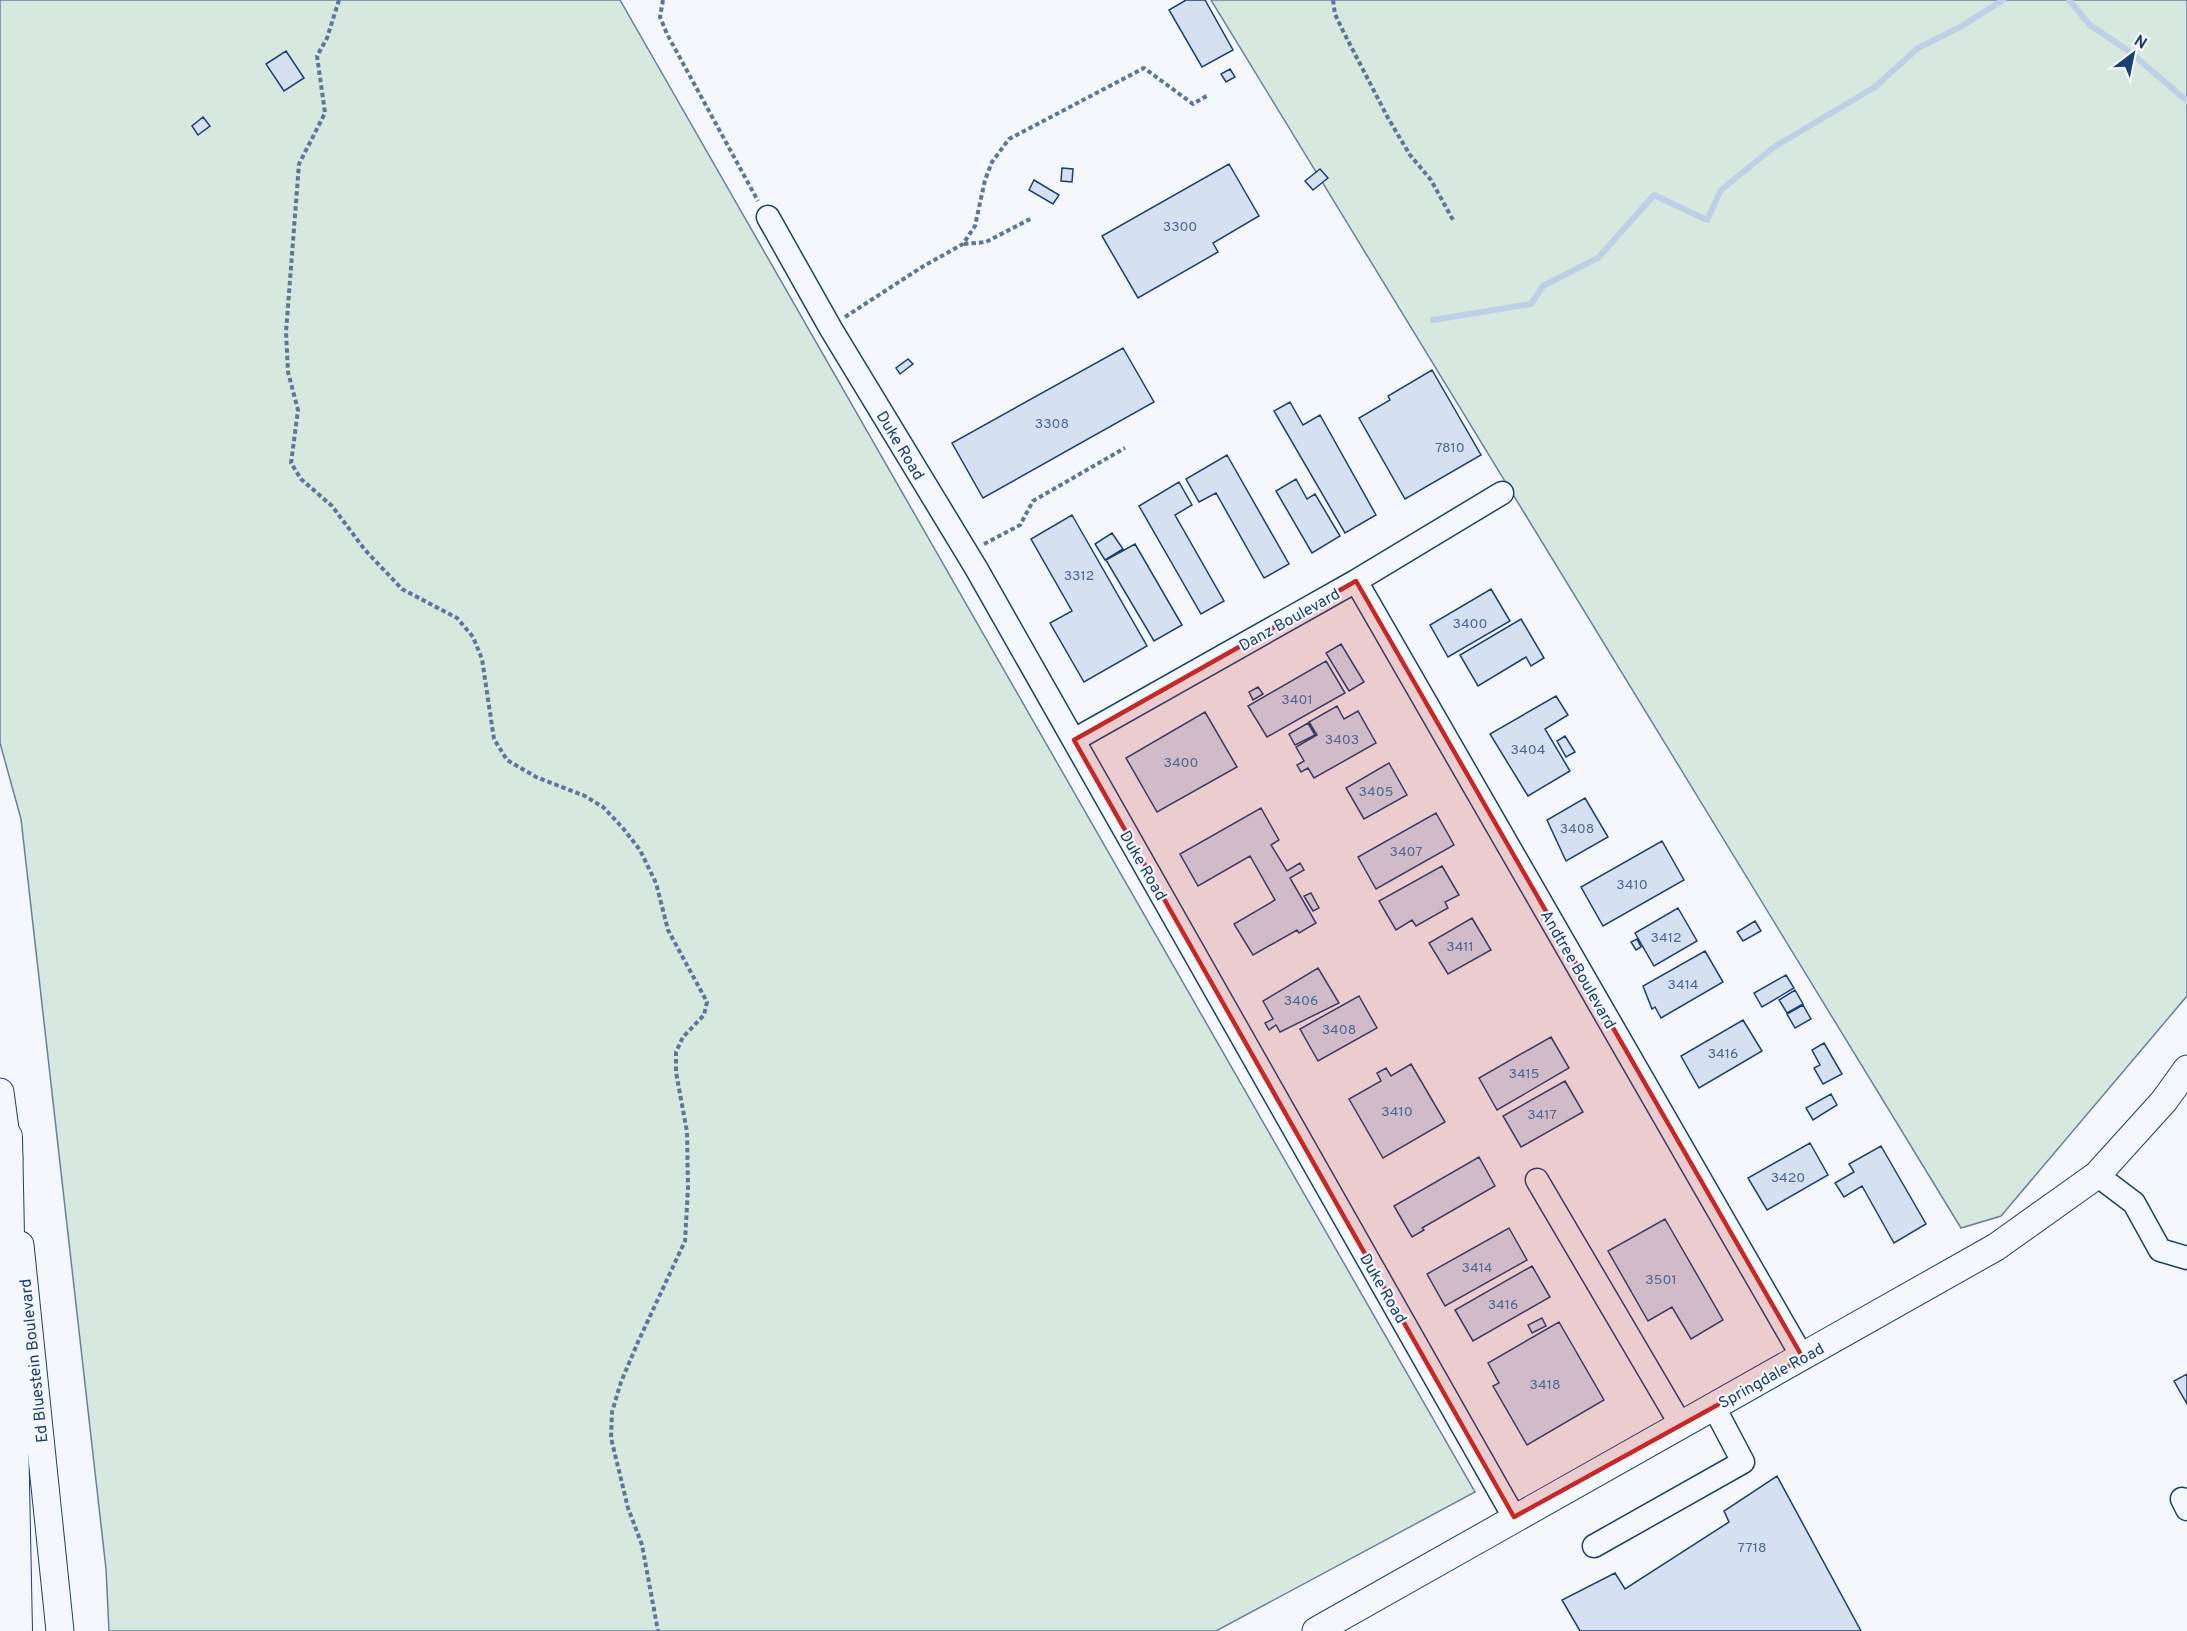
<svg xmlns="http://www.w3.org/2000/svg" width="2187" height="1631" font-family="Overpass,sans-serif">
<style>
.green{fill:#d7e8df;stroke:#687fa3;stroke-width:1.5}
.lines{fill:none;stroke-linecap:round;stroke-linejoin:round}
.stream{stroke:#bed0e5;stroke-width:6}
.building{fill:#d5e0f0;stroke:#1d3f73;stroke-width:1.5}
.minor-casing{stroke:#1d3f73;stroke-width:25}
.major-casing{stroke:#1d3f73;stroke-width:29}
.highway-casing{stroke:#1d3f73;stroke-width:34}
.path{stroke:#5e769c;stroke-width:4;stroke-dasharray:4.5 3;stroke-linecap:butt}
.minor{stroke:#f4f7fb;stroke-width:22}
.major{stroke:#f4f7fb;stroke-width:27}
.highway{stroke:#f4f7fb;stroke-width:32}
.marked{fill:#c62828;fill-opacity:0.2;stroke:#c62828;stroke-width:4.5;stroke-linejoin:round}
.labels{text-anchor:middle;stroke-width:4.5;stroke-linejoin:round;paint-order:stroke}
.number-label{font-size:14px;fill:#4b6792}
.street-label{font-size:16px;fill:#1d3f73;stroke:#f4f7fb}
</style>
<rect width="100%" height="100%" fill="#f4f7fb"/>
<path class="green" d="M0,0H620L1475,1492L1216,1631H109L106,1569L21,819L0,743Z
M1211,0H2187V996L2001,1216L1961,1228Z"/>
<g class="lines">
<path class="stream" d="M2069,0L2090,25L2130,52L2187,101
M1433,320L1531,304L1543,286L1598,258L1654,195L1707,220L1721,190L1774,147L1875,87L1918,48L1962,26L2003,0"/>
</g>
<path class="building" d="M1186,0H1205L1233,50L1202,67L1169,10Z
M286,51L304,78L284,91L266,64Z
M1230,69L1235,77L1226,82L1221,74Z
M203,117L210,126L198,135L192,126Z
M1229,164L1259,216L1213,243L1218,252L1138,298L1102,236Z
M1062,168L1073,169L1072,182L1061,181Z
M1320,169L1328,178L1313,190L1305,181Z
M1034,180L1059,195L1053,204L1029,190Z
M1123,348L1154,402L983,498L952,443Z
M908,359L913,364L900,374L896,368Z
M1432,370L1481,455L1405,499L1359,418L1390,400L1388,396Z
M1290,402L1303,425L1320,415L1376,515L1345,533L1274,411Z
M1227,455L1289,564L1264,578L1216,493L1199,502L1186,479Z
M1296,479L1307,499L1315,494L1340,536L1312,553L1276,491Z
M1179,482L1192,505L1175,515L1224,601L1201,614L1139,506Z
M1072,515L1147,646L1084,682L1050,623L1072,611L1031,539Z
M1112,533L1123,549L1105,560L1095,544Z
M1135,544L1182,625L1154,641L1106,560Z
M1491,589L1510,621L1448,657L1430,625Z
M1521,619L1544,658L1531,666L1526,657L1478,686L1460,655Z
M1341,644L1364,682L1349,691L1326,653Z
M1326,661L1345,693L1267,737L1248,706Z
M1258,687L1263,694L1253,700L1249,692Z
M1556,696L1568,715L1545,729L1570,771L1528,796L1490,734Z
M1337,706L1344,719L1358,711L1376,743L1314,778L1308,768L1301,772L1297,765L1304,761L1296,747L1317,735L1309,722Z
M1205,712L1237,767L1157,812L1126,758Z
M1308,723L1315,735L1295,745L1289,734Z
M1565,736L1575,752L1566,757L1557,741Z
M1389,763L1407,795L1364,819L1346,788Z
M1585,798L1608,837L1566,861L1547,820Z
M1261,808L1279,840L1271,845L1287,871L1300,863L1304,870L1290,878L1316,923L1299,933L1297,930L1253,955L1234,924L1275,900L1250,856L1198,886L1180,854Z
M1436,813L1454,845L1376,889L1358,857Z
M1662,841L1684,880L1603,926L1581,887Z
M1442,866L1459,895L1445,902L1448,908L1416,926L1412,920L1396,930L1379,901Z
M1311,893L1319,908L1313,911L1304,896Z
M1678,908L1697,941L1654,966L1635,933Z
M1472,918L1491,950L1448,974L1429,943Z
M1755,921L1761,931L1743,941L1737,932Z
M1637,939L1641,947L1636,950L1631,942Z
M1705,951L1723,982L1661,1018L1655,1007L1652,1009L1643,986Z
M1318,968L1339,1003L1280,1032L1276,1025L1269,1030L1265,1023L1273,1019L1263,1001Z
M1786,975L1794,988L1762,1007L1754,993Z
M1795,990L1803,1004L1787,1013L1779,1000Z
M1359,996L1377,1028L1318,1061L1300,1029Z
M1803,1005L1811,1019L1795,1028L1787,1014Z
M1743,1020L1762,1051L1699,1088L1681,1056Z
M1551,1037L1569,1068L1497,1110L1479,1078Z
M1824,1043L1842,1074L1823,1084L1814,1068L1820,1065L1812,1050Z
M1411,1064L1445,1122L1383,1158L1349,1099L1381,1081L1377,1073L1386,1068L1391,1076Z
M1565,1081L1583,1112L1521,1147L1503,1116Z
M1831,1094L1837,1105L1813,1120L1806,1108Z
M1810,1143L1828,1175L1767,1210L1748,1178Z
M1881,1146L1926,1224L1894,1243L1862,1186L1844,1197L1835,1183L1854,1172L1849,1164Z
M1479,1157L1495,1186L1422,1228L1424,1230L1412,1237L1394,1206Z
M1665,1219L1723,1320L1691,1339L1672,1307L1648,1321L1608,1251Z
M1509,1228L1527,1260L1445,1306L1427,1274Z
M1532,1266L1550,1297L1473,1341L1455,1310Z
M1542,1318L1546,1326L1532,1333L1528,1325Z
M1559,1322L1604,1400L1527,1445L1493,1386L1499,1383L1488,1363Z
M2187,1374V1404L2174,1381Z
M1777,1476L1861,1631H1580L1562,1600L1615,1573L1625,1589L1729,1522L1724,1511Z"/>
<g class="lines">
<defs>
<path id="minor" d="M768,217L831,329L976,568L1514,1517
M1356,581L1803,1358
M1074,740L1356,581L1502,493
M2097,1175L2134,1203L2160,1250L2187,1258
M1537,1180L1681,1425
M2182,1499L2187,1509
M1594,1546L1743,1462L1714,1407"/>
<path id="major" d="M0,1092L9,1159
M20,1245L60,1631
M1316,1631L1996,1247L2097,1175L2164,1101L2187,1069"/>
<path id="highway" d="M6,1137L16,1631"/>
</defs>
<use href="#minor" class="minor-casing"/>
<use href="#major" class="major-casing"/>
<use href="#highway" class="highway-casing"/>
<path class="path" d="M339,0L327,38L317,56L325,113L299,164L286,332L288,372L298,410L291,463L301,479L332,506L365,550L402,589L457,618L473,637L482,659L494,739L507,760L536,777L585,796L603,807L622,827L640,850L656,883L668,930L707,1002L704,1015L683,1037L676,1052V1072L687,1132L688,1188L685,1241L638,1342L621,1382L612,1412L611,1438L628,1508L642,1545L658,1631
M663,0L660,17L667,34L758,201
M1333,0L1335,14L1343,31L1388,118L1410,155L1431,180L1453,220
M964,244L986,242L1032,218
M845,317L922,267L963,244L975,226L985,180L992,162L1009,139L1144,68L1193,104L1208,95
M984,544L1020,525L1033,501L1125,448"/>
<use href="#minor" class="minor"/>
<use href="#major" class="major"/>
<use href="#highway" class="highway"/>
</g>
<path class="marked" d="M1356,581L1803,1358L1514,1517L1074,740Z"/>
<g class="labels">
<g class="number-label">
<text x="1180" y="231">3300</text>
<text x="1052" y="428">3308</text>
<text x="1450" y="452">7810</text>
<text x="1079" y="580">3312</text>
<text x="1470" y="628">3400</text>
<text x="1297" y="704">3401</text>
<text x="1342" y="744">3403</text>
<text x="1528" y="754">3404</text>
<text x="1181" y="767">3400</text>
<text x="1376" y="796">3405</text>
<text x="1577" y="833">3408</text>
<text x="1406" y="856">3407</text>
<text x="1632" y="889">3410</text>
<text x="1666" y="942">3412</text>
<text x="1460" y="951">3411</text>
<text x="1683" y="989">3414</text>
<text x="1301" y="1005">3406</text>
<text x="1339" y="1034">3408</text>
<text x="1723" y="1058">3416</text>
<text x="1524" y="1078">3415</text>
<text x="1397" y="1116">3410</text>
<text x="1542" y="1119">3417</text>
<text x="1788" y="1182">3420</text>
<text x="1477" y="1272">3414</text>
<text x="1661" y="1284">3501</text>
<text x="1503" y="1309">3416</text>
<text x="1545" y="1389">3418</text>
<text x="1752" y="1552">7718</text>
</g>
<g class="street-label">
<text transform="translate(901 445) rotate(59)" y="6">Duke Road</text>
<text transform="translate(1289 619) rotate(-29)" y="6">Danz Boulevard</text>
<text transform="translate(1144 865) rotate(60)" y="6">Duke Road</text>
<text transform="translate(1579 969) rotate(60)" y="6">Andtree Boulevard</text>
<text transform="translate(1384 1288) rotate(60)" y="6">Duke Road</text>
<text transform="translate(33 1361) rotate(-96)" y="6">Ed Bluestein Boulevard</text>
<text transform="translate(1771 1375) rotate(-29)" y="6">Springdale Road</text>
</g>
</g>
<g transform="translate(2133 54) rotate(32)" stroke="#f4f7fb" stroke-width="4.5" paint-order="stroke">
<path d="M0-4.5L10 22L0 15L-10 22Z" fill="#1d3f73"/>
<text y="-9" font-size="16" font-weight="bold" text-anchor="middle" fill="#1d3f73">N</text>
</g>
</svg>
